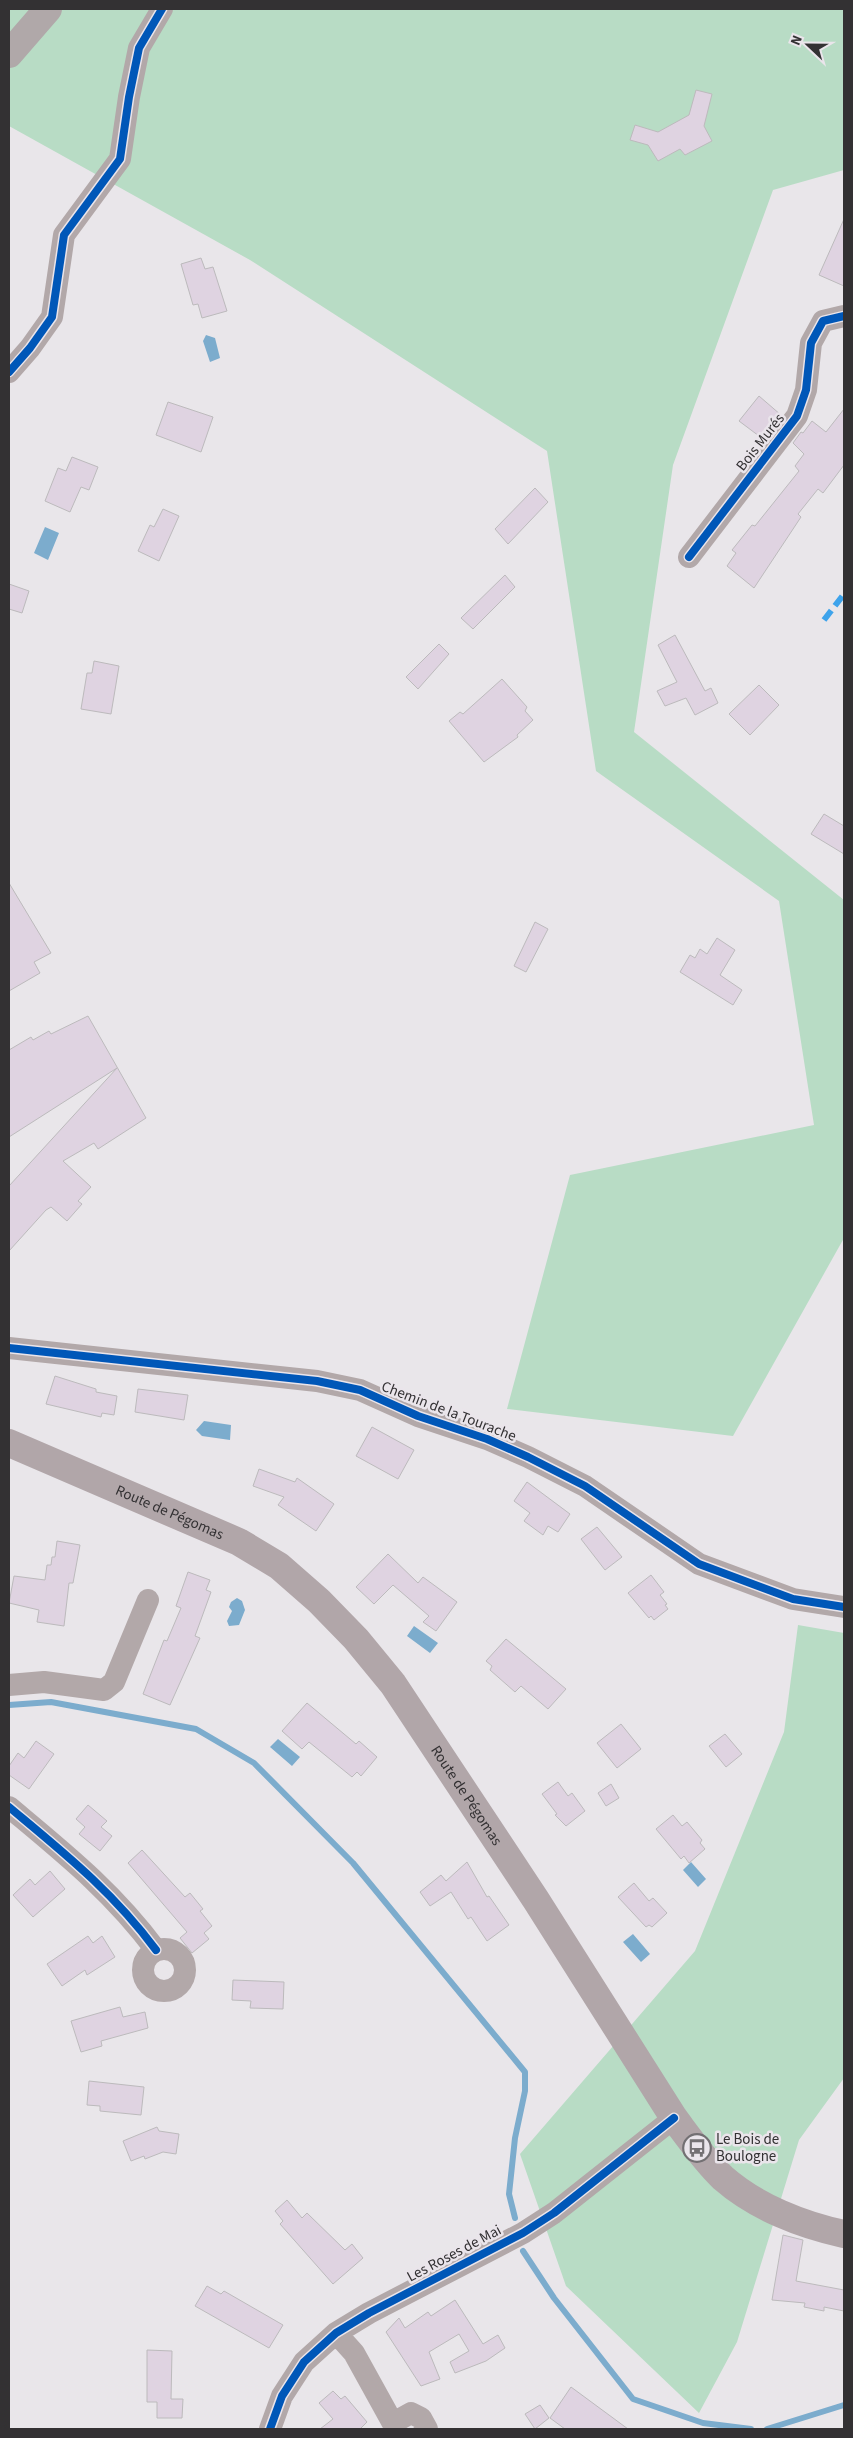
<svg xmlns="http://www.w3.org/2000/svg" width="853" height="2438" font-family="'Source Sans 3',sans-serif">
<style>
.green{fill:#b8dcc5}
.water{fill:#7caccd}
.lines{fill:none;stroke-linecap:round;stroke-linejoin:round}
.stream{stroke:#7caccd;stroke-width:6}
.building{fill:#dfd3e1;stroke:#bcbabc}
.minor{stroke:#b2a8a9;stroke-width:22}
.secondary{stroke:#b1a6a9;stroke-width:28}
.trunk{stroke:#b0a8a9;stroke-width:28}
.quiet{stroke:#3ea3eb;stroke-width:6;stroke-dasharray:12 6;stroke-linecap:butt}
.cycleway-casing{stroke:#eae5eb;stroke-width:11}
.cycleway{stroke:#0057b8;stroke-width:8}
.labels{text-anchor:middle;stroke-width:5;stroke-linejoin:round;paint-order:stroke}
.street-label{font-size:15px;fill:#333133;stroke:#eae5eb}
.poi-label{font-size:15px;fill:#333133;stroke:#eae5eb;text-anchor:start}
</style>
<rect width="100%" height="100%" fill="#e9e6ea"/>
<path class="green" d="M9,9H844V170L773,190L673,465L634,732L844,900V1238L733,1436L507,1409L570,1175L814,1125L779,901L596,771L547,451L250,260L9,126Z
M798,1625L844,1633V2078L799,2140L737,2342L699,2413L566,2286L520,2154L695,1951L784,1732Z"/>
<path class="water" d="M206,335L215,338L220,358L210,362L203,341Z
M45,527L59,533L48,560L34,553Z
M204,1421L231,1425L230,1440L202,1436L196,1430Z
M237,1598L242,1601L245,1610L239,1625L229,1626L227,1621L232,1611L229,1607L231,1602Z
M414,1626L438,1643L430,1653L407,1636Z
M278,1739L300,1757L292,1766L270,1747Z
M691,1862L706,1879L698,1887L683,1870Z
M633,1934L650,1954L641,1962L623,1942Z"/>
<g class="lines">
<path class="stream" d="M9,1705L51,1702L196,1729L254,1763L353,1863L525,2072V2091L515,2138L509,2194L515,2218
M523,2251L554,2298L633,2399L703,2423L751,2429
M767,2429L844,2405"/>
</g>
<path class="building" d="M696,90L712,94L704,126L712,141L685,155L680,149L658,161L648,145L630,140L635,125L658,132L689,115Z
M844,219V286L819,275Z
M201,258L205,269L213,267L227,311L202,318L198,304L193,305L181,264Z
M759,396L781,415L763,439L739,421Z
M168,402L213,417L201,452L156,435Z
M844,409V465L823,493L818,489L798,514L801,517L754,588L727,566L736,553L732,550L752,525L755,526L799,471L795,466L804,454L793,443L801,432L803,433L812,421L826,432Z
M72,457L98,467L89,490L81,487L70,512L45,501L58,468L66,471Z
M535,488L548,502L508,544L495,529Z
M163,509L179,516L159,561L138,551L150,525L154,527Z
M505,575L515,587L473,629L461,618Z
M9,584L29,591L22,613L9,609Z
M675,635L705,691L711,688L718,703L695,715L686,698L665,706L657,691L677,682L658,645Z
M439,644L449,654L418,689L406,677Z
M94,661L119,666L111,714L81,709L87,673H92Z
M502,679L527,707L525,711L533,720L517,735L518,737L484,762L449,721L460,712L463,714Z
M759,685L779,705L750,735L729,714Z
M824,814L844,826V854L811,834Z
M9,883L51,953L34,962L40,973L9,991Z
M535,922L548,929L526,972L514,966Z
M717,938L735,950L720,975L742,990L733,1005L680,972L690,955L695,958L700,949L707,954Z
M88,1016L146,1118L98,1149L94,1143L63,1161L91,1187L78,1201L82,1204L67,1221L51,1207L46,1210L9,1251V1186L117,1068L9,1137V1050L31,1037L33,1040L49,1031L51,1034Z
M55,1376L96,1389V1392L117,1396L114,1415L102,1413L101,1417L46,1404Z
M138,1389L188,1395L184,1420L135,1412Z
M372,1427L414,1450L398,1479L356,1456Z
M259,1469L295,1482L297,1478L334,1504L316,1531L278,1505L284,1497L253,1486Z
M527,1482L570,1514L558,1532L548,1526L543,1535L524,1521L530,1513L514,1501Z
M597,1527L622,1557L605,1570L581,1539Z
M57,1541L80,1545L73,1583H69L64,1626L37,1622L39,1610L9,1603L14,1576L45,1580L47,1565H51L52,1557H55Z
M388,1554L418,1583L423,1577L457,1602L436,1631L423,1622L429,1616L393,1585L374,1604L356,1587Z
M188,1572L210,1580L206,1590L211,1592L195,1636L200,1638L170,1705L143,1694L164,1640L167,1641L181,1608L176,1606Z
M651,1575L664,1592L660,1595L667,1604L665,1605L668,1609L654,1620L651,1616L649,1618L628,1593Z
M506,1639L566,1689L548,1709L521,1686L515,1692L490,1670L492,1666L486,1661Z
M307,1703L356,1744L359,1741L377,1757L361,1776L357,1772L352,1777L309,1742L302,1749L282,1731Z
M621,1724L641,1749L617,1768L597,1743Z
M725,1734L742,1754L726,1767L709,1746Z
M36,1741L54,1754L29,1789L9,1775V1766L18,1753L24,1758Z
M558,1782L568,1796L572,1793L585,1811L566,1826L555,1815L557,1814L542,1794Z
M611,1784L619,1798L606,1806L598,1793Z
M88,1805L107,1821L101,1827L112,1836L100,1851L79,1834L85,1827L76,1819Z
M673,1815L682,1826L687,1822L702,1840L700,1843L705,1849L689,1863L684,1856L681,1859L656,1829Z
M142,1850L185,1897L190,1893L203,1909L200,1911L212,1926L204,1933L209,1939L192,1953L180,1938L187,1932L128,1863Z
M467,1862L487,1897L489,1896L509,1925L487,1941L471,1917L468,1919L451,1892L430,1906L420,1892L441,1875L446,1881Z
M50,1871L65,1889L33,1917L13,1895L30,1879L35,1885Z
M634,1883L649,1901L653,1898L667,1913L652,1927L649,1925L646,1927L618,1897Z
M88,1936L93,1943L102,1936L115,1957L87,1975L85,1970L62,1986L47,1964Z
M233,1980L284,1982L283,2009L250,2008L251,2001L232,2000Z
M120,2007L123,2017L145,2012L148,2028L101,2041L102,2046L81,2052L71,2021Z
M89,2081L144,2087L141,2115L100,2111V2106L87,2105Z
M157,2127L159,2131L179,2134L176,2154L163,2152L145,2159L144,2156L131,2161L123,2141Z
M287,2200L302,2218L307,2213L345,2250L352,2244L363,2258L333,2284L280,2224L283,2221L275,2211Z
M783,2235L803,2240L796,2281L844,2290V2311L824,2307V2311L804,2307L805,2303L772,2300Z
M207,2286L221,2294L224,2291L283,2325L269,2348L195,2306Z
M455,2300L483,2344L498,2335L505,2348L486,2361L455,2373L450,2362L469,2351L459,2334L429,2352L440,2379L421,2386L386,2332L399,2318L405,2328L428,2312L431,2316Z
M147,2350L172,2351L171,2399H183L182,2418H157V2402H147Z
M571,2387L628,2429H565L550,2418Z
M333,2391L341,2399L345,2396L367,2422L360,2429H320L333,2419L319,2403Z
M540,2405L549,2418L535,2429L525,2414Z"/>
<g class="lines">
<path class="minor" d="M9,372L30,348L52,317L64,235L120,159L129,97L139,48L162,9
M689,557L797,416L806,390L811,343L823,321L844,316
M9,1348L317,1381L360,1390L418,1416L487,1439L528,1457L585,1486L699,1564L793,1599L844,1607
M9,1685L44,1682L104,1690L114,1682L148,1600
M9,1807C64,1853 112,1891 156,1950
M143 1970a21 21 0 1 1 42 0a21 21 0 1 1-42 0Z
M336,2333L354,2353L396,2429
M393,2423L411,2413L421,2418L427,2429
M270,2429L282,2396L304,2362L336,2333L369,2313L523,2233L554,2213L674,2118"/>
<path class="secondary" id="s1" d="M9,1443L239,1542L279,1566L319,1601L356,1639L393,1684L536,1900L674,2118C689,2138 705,2161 723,2178C756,2207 802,2225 844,2234"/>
<path class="trunk" d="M9,54L48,9"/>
<path class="quiet" d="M824,620L844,594"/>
<defs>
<path id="cycleway" d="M9,372L30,348L52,317L64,235L120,159L129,97L139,48L162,9
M689,557L797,416L806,390L811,343L823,321L844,316
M9,1348L317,1381L360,1390L418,1416L487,1439L528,1457L585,1486L699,1564L793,1599L844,1607
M9,1807C64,1853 112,1891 156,1950
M270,2429L282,2396L304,2362L336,2333L369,2313L523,2233L554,2213L674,2118"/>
</defs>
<use href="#cycleway" class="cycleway-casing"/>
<use href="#cycleway" class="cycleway"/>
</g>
<defs>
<symbol id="bus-ring" viewBox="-11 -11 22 22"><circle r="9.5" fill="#eae5eb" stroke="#737073" stroke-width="1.5"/><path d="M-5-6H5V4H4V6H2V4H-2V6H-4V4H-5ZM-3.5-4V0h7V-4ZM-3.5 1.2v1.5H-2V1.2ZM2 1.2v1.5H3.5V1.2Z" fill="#737073"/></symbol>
</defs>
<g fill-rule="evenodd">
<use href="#bus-ring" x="681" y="2132" width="32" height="32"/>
</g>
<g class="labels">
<g class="street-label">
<text transform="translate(760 442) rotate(-52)" y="5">Bois Murés</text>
<text transform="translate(449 1411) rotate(21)" y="5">Chemin de la Tourache</text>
<text dy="5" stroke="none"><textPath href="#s1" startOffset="175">Route de Pégomas</textPath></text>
<text dy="5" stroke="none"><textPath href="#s1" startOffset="595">Route de Pégomas</textPath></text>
<text transform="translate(454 2253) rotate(-28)" y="5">Les Roses de Mai</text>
</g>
<g class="poi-label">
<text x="716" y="2144">Le Bois de<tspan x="716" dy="17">Boulogne</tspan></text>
</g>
</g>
<rect width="853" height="2438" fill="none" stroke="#333133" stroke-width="20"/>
<g transform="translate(808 45) rotate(292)" stroke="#eae5eb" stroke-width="4" paint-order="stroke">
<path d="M0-4L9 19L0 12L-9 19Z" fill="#333133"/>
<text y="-8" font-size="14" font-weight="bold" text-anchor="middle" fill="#333133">N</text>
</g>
</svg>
